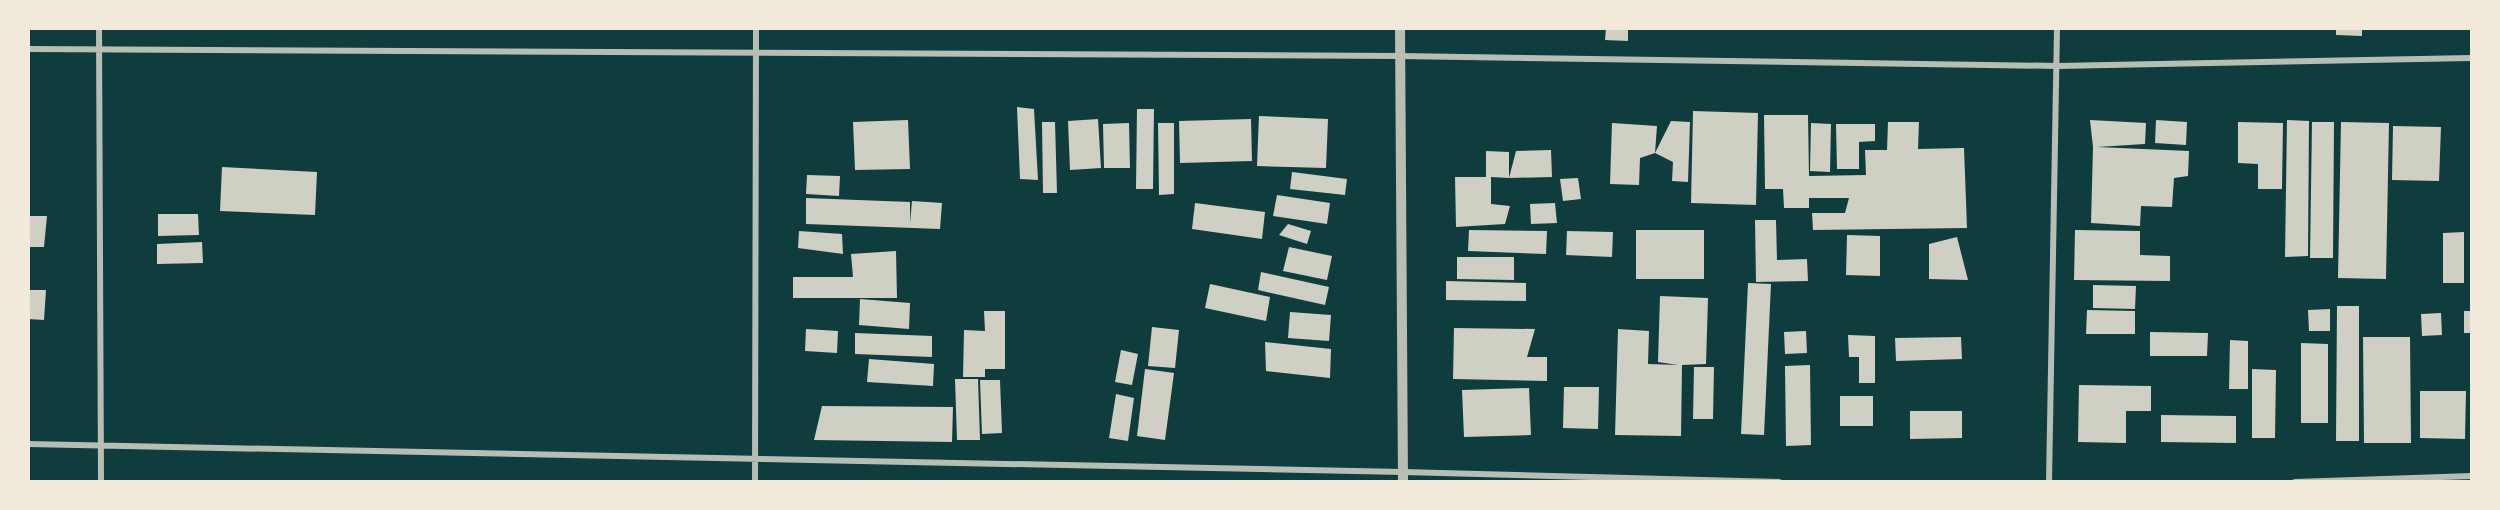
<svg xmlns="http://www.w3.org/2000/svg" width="2500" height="510" font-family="'Source Sans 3',sans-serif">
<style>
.building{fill:#cfcfc3}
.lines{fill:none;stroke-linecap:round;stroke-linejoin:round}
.minor{stroke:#b8beb3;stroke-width:6}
.tertiary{stroke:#b8beb3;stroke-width:10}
</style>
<rect width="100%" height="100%" fill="#0f3d3e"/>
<path class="building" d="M1606,28H1628V41L1605,40Z
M2336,28H2362V36L2336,35Z
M1017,107L1034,109L1038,180L1020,179Z
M1137,109H1154L1153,189H1136Z
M1693,111L1758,113L1756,205L1691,203Z
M1764,115H1808L1809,176L1866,175L1865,150H1887L1888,122H1919L1918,149L1964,148L1967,228L1813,230L1812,213H1845L1849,198H1809V208H1784L1783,189H1765Z
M1259,116L1328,119L1326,168L1257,166Z
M1098,119L1101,168L1070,170L1068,121Z
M1251,119L1252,161L1180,163L1179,121Z
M908,120L910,169L855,170L853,122Z
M2090,120L2146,123L2145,144L2097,147L2189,151L2188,176L2174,178L2172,207L2141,206L2140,226L2091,223L2093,147Z
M2156,120L2187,122L2186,145L2155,143Z
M2287,120L2309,121L2308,256L2285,257Z
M1671,121L1690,122L1688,182L1672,181L1673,162L1655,153Z
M1042,122H1055L1057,193H1043Z
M2238,122L2283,123L2282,189H2258V164L2238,163Z
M2312,122H2334L2333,258H2310Z
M2341,122L2389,123L2386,279L2338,278Z
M1129,123L1130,168H1104L1103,124Z
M1158,123H1174V194L1159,195Z
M1612,123L1657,126L1655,153L1640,158L1639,185L1610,184Z
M1811,123L1831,124L1830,172L1810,171Z
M1836,124H1875V141L1859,142V169H1837Z
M2393,126L2441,127L2439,181L2392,180Z
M1551,150L1552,177L1509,178L1516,151Z
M1486,151L1509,152V178L1491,177V204L1510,206L1505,224L1456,227L1455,177H1486Z
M222,167L317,172L315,215L220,211Z
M1292,172L1347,179L1345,195L1290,189Z
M807,175L840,176L839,196L806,194Z
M1578,178L1581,199L1563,201L1560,179Z
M1277,195L1330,203L1327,224L1273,216Z
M806,198L910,202V223L912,201L942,203L940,229L806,224Z
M1195,203L1265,212L1262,239L1192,229Z
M1555,203L1557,223L1531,224L1530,204Z
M158,214H198L199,235L158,236Z
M28,216H47L44,247H28Z
M1755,220H1776L1777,260L1807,259L1808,281L1756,282Z
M1288,224L1311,231L1307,244L1279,235Z
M1469,230L1547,231L1546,254L1468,251Z
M1636,230H1704V279H1636Z
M2075,230L2140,231V255L2170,256V281L2074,280Z
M799,231L842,234L843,254L798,248Z
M1567,231L1613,232L1612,257L1566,255Z
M2464,232V283H2443V233Z
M1847,235L1880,236V276L1846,275Z
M1957,237L1968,280L1929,279V244Z
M202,242L203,263L157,264V244Z
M1289,247L1332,256L1327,280L1283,271Z
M896,251L897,298H793V277H853L851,254Z
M1457,257H1514V280L1457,279Z
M1261,272L1329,287L1325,305L1258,290Z
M1446,281L1526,283V301L1446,300Z
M1748,283L1771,284L1764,435L1741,434Z
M1210,284L1270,297L1266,321L1205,308Z
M2093,285L2136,286L2135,309L2093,308Z
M28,290H46L44,320L28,319Z
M1660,296L1708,298L1706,364L1682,365L1681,436L1615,435L1618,329L1649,331L1648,364L1678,365L1658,362Z
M860,299L910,303L909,329L859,325Z
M2337,306H2359V441H2336Z
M2330,309V331H2309L2308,310Z
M2087,310L2135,311V334H2086Z
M984,311H1005V369H985V377H963L964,330L985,331Z
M2464,311H2472V333H2464Z
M1290,312L1331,315L1329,341L1288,338Z
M2441,313L2442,335L2422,336L2421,314Z
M1152,327L1179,330L1175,368L1148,366Z
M1454,328L1535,329L1527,357H1547V381L1453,379Z
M806,329L838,331L837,353L805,351Z
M1806,331L1807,353L1785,354L1784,332Z
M2150,332L2208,333L2207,356H2150Z
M855,333L932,336V357L855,354Z
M1848,335L1875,336V383H1859V357H1849Z
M1961,337L1962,359L1896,361L1895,338Z
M2363,337H2410L2411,443H2364Z
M2230,340L2248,341V389H2229Z
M1265,342L1331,349L1330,378L1266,371Z
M2301,343L2328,344V423H2301Z
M1121,350L1138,354L1132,385L1115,382Z
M869,359L934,364L933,386L867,382Z
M1810,365L1811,445L1786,446L1785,366Z
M1694,367H1714L1713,419H1693Z
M1145,369L1174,373L1165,440L1137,436Z
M2252,369L2276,370L2275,438H2252Z
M955,379H978L980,440H957Z
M980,380H1000L1002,433L982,434Z
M2079,385L2151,386V411H2126V443L2078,442Z
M1564,387H1599L1598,429L1563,428Z
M1529,388L1531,435L1464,437L1462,390Z
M2420,391H2466L2465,439L2420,438Z
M1116,394L1134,398L1128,441L1109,438Z
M1840,396H1873V426H1840Z
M822,406L953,407L952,442L814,440Z
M1910,411H1962V438L1910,439Z
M2161,415L2236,416V443L2161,442Z"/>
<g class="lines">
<path class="minor" d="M99,28L101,482
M28,49L1400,56L2057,66L2472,58
M28,444L1403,472L1779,482
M755,482L756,28
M2049,482L2057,28
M2295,482L2472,476"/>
<path class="tertiary" d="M1400,28L1403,482"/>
</g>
<rect width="2500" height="510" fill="none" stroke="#f1e9da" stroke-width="60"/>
</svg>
